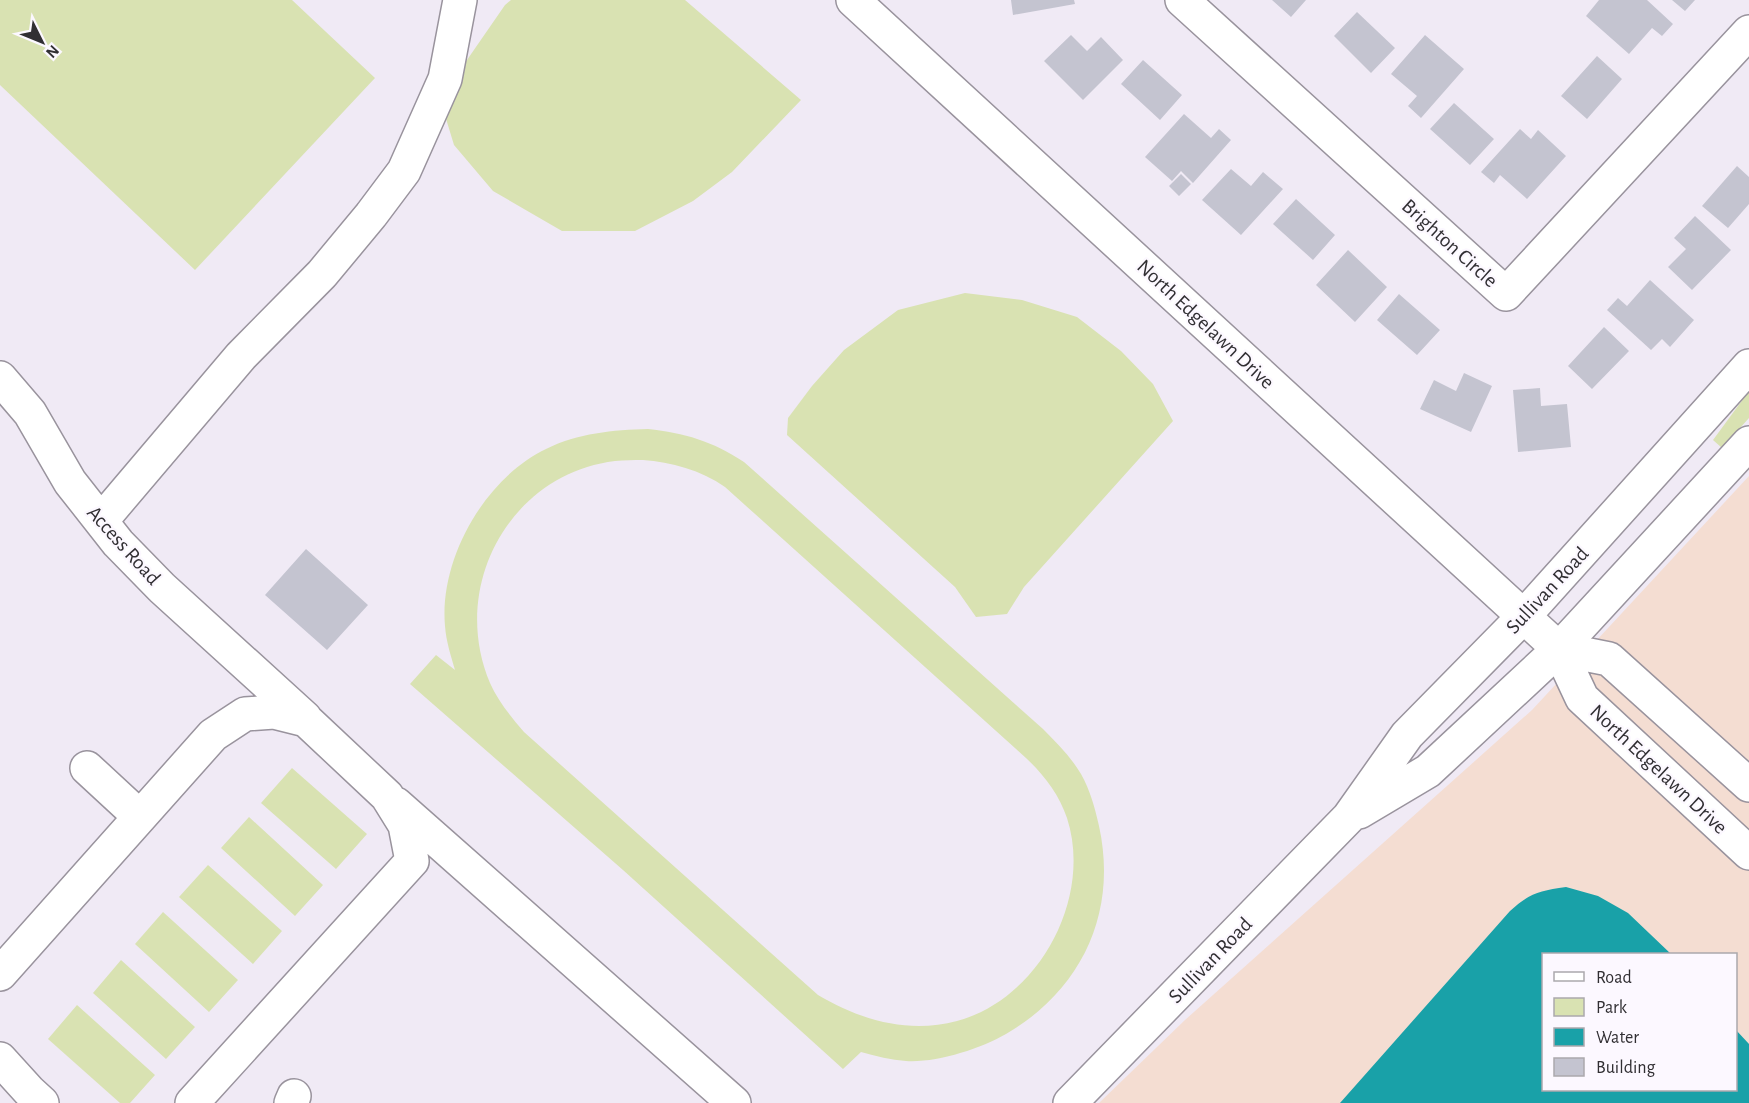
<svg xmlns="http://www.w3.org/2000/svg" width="1749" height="1103" font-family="'Alegreya Sans',sans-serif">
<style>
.industrial{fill:#f4ddd2;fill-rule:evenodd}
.green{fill:#d9e2b2;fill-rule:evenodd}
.water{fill:#19a1a8}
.building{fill:#c4c4d0}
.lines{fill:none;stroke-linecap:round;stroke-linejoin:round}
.minor-casing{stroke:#99939d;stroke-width:36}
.minor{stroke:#fff;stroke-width:33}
.labels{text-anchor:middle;stroke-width:4.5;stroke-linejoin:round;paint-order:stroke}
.street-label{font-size:21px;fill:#312f33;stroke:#fcf8ff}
</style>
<rect width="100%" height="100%" fill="#f0eaf5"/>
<path class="industrial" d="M1749,476V1103H1099L1185,1020L1532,710ZM1544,954H1736V1090H1544Z"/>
<path class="green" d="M0,0H292L375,78L195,270L0,85Z
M511,0H685L801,100L732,172L693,201L635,231H562L493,191L454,145L440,99L505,5Z
M965,293L1022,300L1077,317L1121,351L1153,384L1173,421L1024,587L1007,614L976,617L955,587L787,435L788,418L812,386L844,350L898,310Z
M1749,391V418L1722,448L1713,440Z
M648,429C685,433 712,441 744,462L1043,729C1057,743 1071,757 1081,774C1090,790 1095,808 1099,826C1118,912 1082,990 1006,1034C980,1049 936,1063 906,1061C891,1060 876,1056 861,1052L843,1069L623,870L410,684L436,655L455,670C451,656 446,641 445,626C439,559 485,478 546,449C578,433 613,430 648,429ZM643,460C671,462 701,470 725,487L1026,758C1044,775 1059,794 1067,818C1093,898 1039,999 957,1021C908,1034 860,1020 818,995L524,732C511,717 498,701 490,683C449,586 510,474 615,461C624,460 634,460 643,460Z
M292,768L367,834L336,869L261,803Z
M249,817L323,885L295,916L221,848Z
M208,865L282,931L253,964L179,897Z
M163,912L238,980L209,1012L135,944Z
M121,960L195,1027L166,1059L93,993Z
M77,1005L155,1075L130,1103H120L48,1039Z"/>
<path class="water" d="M1566,887L1598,896L1628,913L1671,954H1544V1090H1736V1030L1749,1044V1103H1340L1510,911C1530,893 1539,891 1566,887Z"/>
<path class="building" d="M1011,0H1074L1075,4L1013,15Z
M1272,0H1306L1291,17Z
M1599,0H1647L1673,24L1662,36L1652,28L1629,54L1586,16Z
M1672,0H1695L1685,11Z
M1357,12L1395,48L1371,73L1334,36Z
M1071,35L1087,51L1101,37L1123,60L1083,100L1044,61Z
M1425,35L1464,69L1421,118L1408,106L1417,96L1391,74Z
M1597,56L1622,79L1587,119L1561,96Z
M1143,60L1182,95L1160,120L1121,84Z
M1454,103L1494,139L1470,165L1430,129Z
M1184,114L1211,138L1219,129L1231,140L1193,183L1181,171L1172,181L1145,157Z
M1520,129L1531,139L1538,130L1566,156L1527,199L1500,175L1494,183L1481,172Z
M1737,166L1749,177V204L1728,228L1702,206Z
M1231,169L1251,186L1263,172L1283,189L1241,235L1202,200Z
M1181,174L1191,184L1179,196L1169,186Z
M1296,199L1335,235L1313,260L1273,224Z
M1695,216L1731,250L1692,290L1668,267L1686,249L1674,238Z
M1348,250L1387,287L1355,322L1316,285Z
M1650,280L1694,320L1670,347L1662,339L1651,350L1607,310L1618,298L1627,306Z
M1399,294L1440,330L1417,355L1377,320Z
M1604,327L1629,351L1592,389L1568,366Z
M1464,373L1492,386L1471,432L1420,409L1434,380L1456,391Z
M1540,388L1541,406L1567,404L1571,447L1518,452L1513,390Z
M306,549L368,605L327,650L265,595Z"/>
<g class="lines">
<defs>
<path id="minor" d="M853,0L1559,649L1582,698L1749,853
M1182,0L1506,294L1749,32
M0,378L30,413L70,482L118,543L162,588L305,718
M101,521L241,356L322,274L371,215L404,171L445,79L460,0
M1559,649L1609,659L1749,785
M87,768L140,817
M396,804L734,1103
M1359,812L1428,771L1559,649L1749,443
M0,974L213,735L245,714L274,712L306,720L387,796L405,825L412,861L192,1103
M0,1059L30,1092L42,1103
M291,1103L294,1096
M1070,1103L1349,817L1407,735L1524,616L1749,366"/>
</defs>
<use href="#minor" class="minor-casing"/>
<use href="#minor" class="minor"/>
</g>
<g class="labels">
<g class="street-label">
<text transform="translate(1450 243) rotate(42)" y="7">Brighton Circle</text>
<text transform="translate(1206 324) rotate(43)" y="7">North Edgelawn Drive</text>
<text transform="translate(124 545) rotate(48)" y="7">Access Road</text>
<text transform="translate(1547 590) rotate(-47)" y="7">Sullivan Road</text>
<text transform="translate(1659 769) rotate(43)" y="7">North Edgelawn Drive</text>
<text transform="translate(1210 960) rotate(-46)" y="7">Sullivan Road</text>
</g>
</g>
<rect x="1542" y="953" width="195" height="138" fill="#fcf8ff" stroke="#aba8ad" stroke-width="1.5"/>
<rect x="1554" y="972" width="30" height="9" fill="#ffffff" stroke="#aba8ad" stroke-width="1.5"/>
<text x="1596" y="983" font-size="18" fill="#312f33">Road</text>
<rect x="1554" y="998" width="30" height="18" fill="#d9e2b2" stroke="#aba8ad" stroke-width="1.5"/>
<text x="1596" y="1013" font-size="18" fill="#312f33">Park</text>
<rect x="1554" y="1028" width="30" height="18" fill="#19a1a8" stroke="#aba8ad" stroke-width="1.5"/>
<text x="1596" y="1043" font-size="18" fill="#312f33">Water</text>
<rect x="1554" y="1058" width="30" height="18" fill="#c4c4d0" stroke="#aba8ad" stroke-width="1.5"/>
<text x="1596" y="1073" font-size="18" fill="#312f33">Building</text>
<g transform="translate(42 42) rotate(133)" stroke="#fcf8ff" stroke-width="4.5" paint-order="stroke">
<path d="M0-4.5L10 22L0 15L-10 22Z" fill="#312f33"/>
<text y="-9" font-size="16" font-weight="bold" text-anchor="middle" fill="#312f33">N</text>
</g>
</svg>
